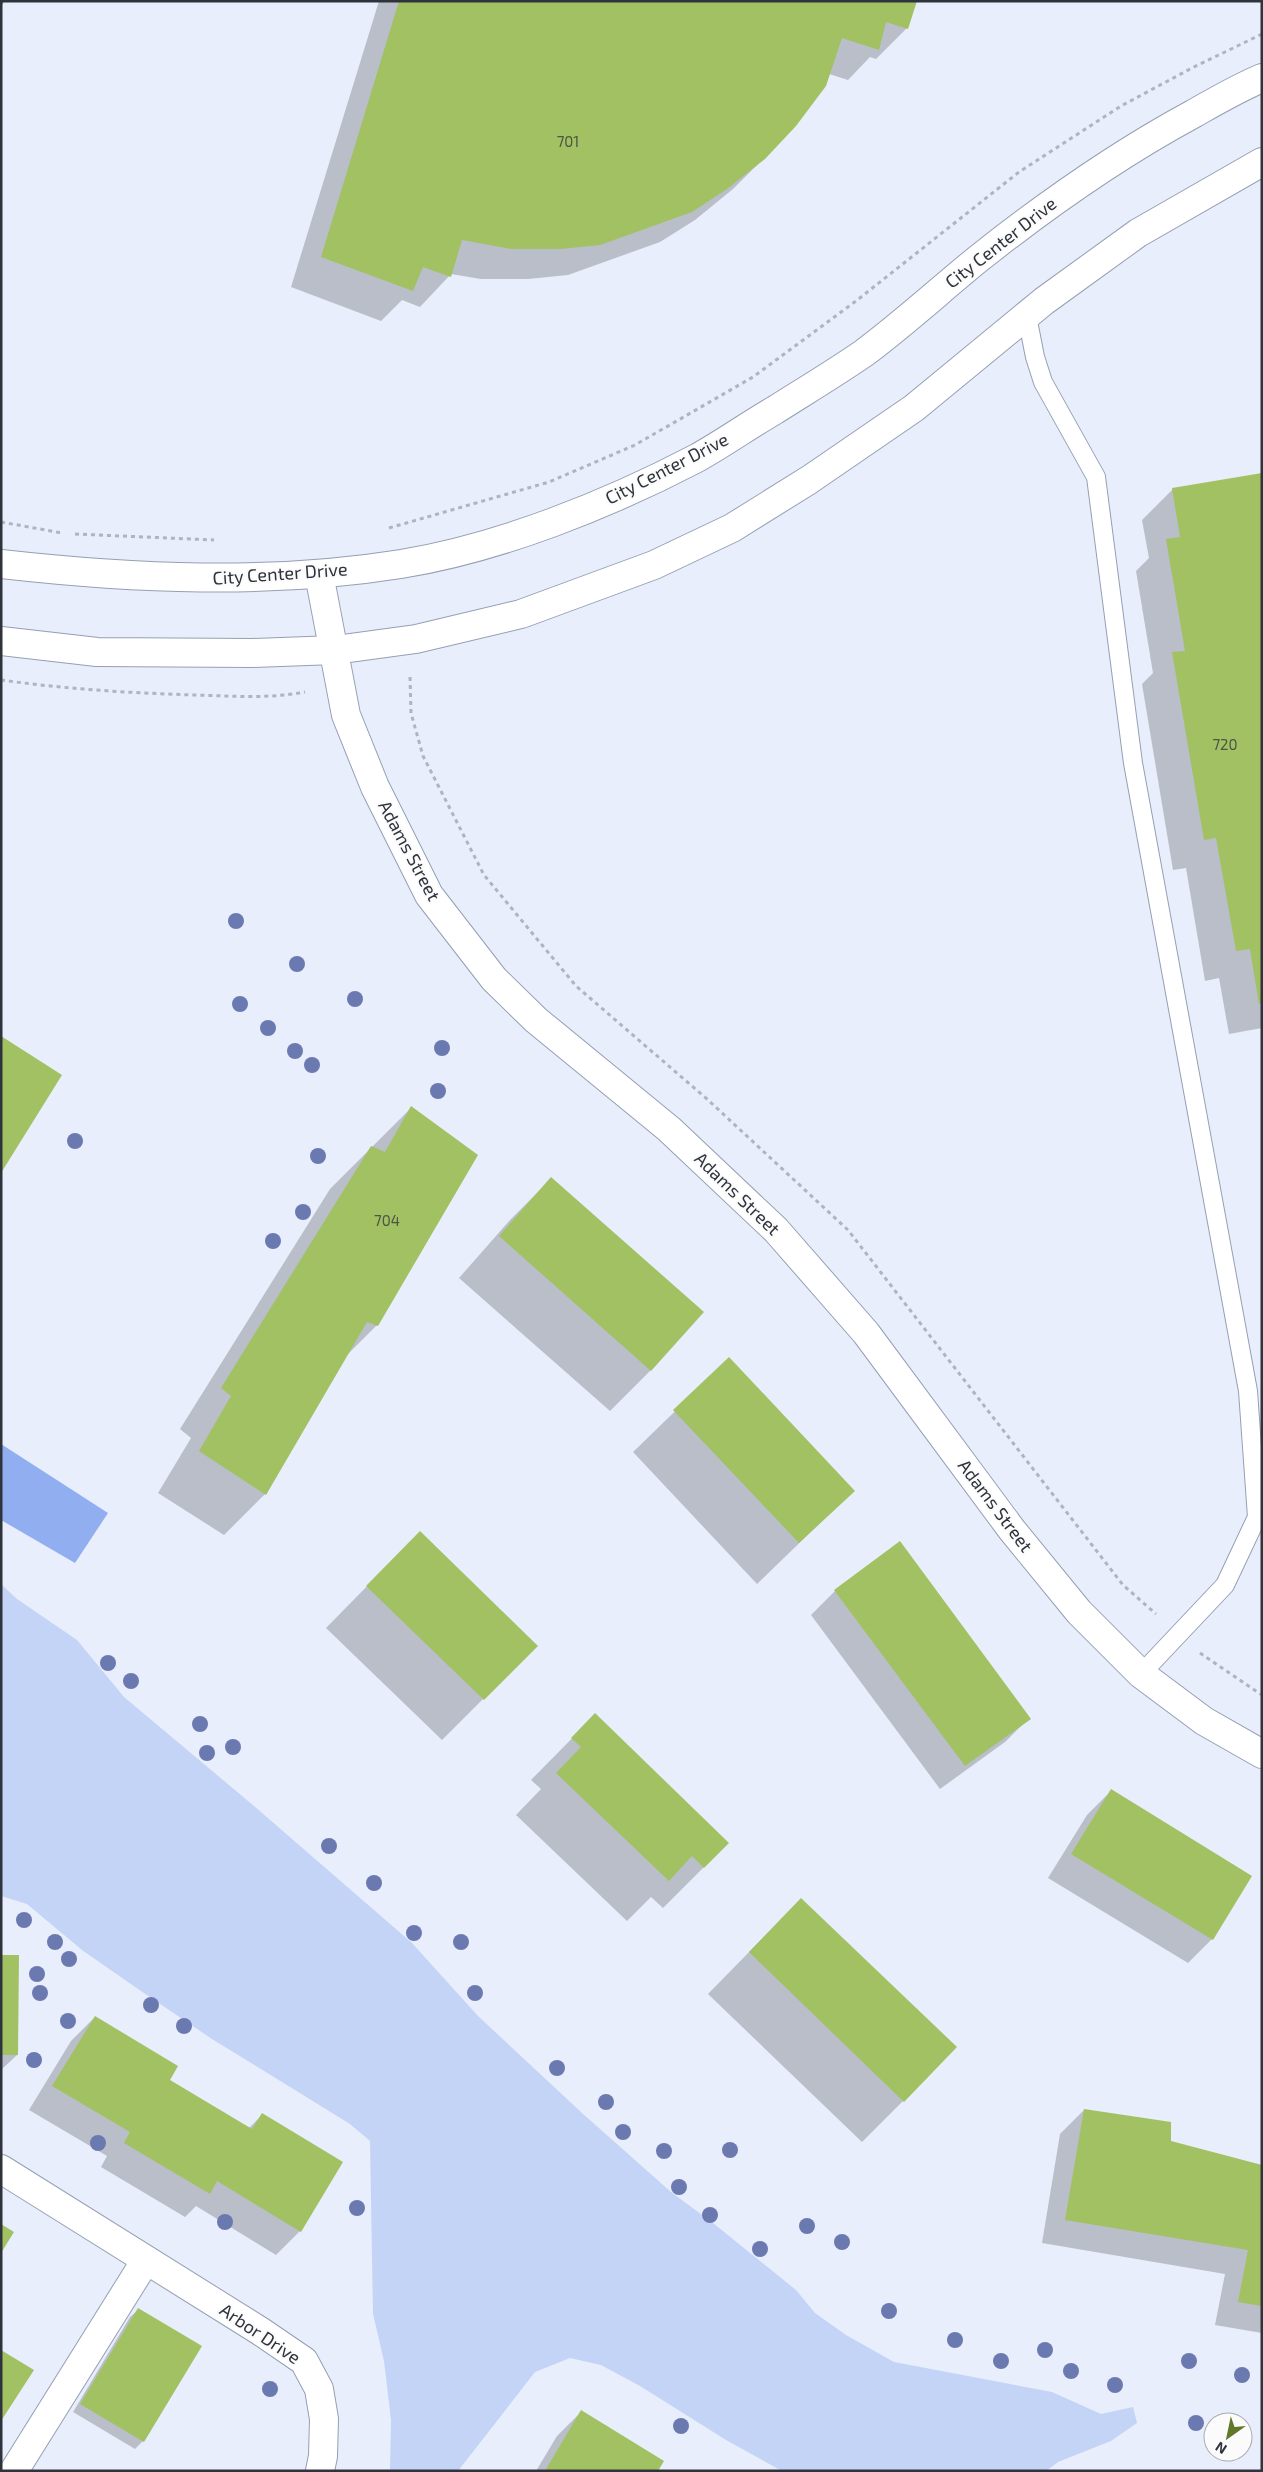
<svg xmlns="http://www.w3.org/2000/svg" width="1263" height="2472" font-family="'Exo 2',sans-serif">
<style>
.forest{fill:#91aff0}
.water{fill:#c4d4f6}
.shadow{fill:#0003}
.building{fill:#a1c163}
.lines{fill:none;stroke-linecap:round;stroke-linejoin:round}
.lane-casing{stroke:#959fb3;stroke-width:20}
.street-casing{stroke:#959fb3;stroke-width:30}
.secondary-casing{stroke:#959fb3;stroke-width:30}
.path{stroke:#afb4c0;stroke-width:3;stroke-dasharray:4 4;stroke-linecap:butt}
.lane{stroke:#fff;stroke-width:18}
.street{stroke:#fff;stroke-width:28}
.secondary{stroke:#fff;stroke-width:28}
.tree{fill:#6b79b1}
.labels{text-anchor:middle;stroke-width:4;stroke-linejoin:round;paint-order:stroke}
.number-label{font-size:15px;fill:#4c5645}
.street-label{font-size:18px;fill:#2f333b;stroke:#fbfbfb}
</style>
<rect width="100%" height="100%" fill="#e8eefb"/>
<path class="forest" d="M1,1444L108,1513L75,1563L1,1520Z"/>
<path class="water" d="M1,1584L17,1599L77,1640L124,1697L254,1806L412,1943L478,2016L582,2113L671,2192L713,2223L796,2290L815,2313L846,2335L894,2362L1052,2392L1101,2414L1133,2407L1137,2423L1111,2441L1058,2462L1046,2471H782L726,2440L640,2386L601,2365L570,2358L535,2372L458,2471H390L391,2420L384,2361L373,2314L370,2141L350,2124L212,2039L138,1989L82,1950L27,1904L1,1896Z"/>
<path class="shadow" d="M379,1H915L907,28L876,59L870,57L848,80L829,74L764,158L733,189L695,220L660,242L568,275L528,279H481L451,274L420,307L402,300L381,321L291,287Z
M1262,475V1028L1229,1034L1219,978L1205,981L1186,868L1173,870L1142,684L1153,673L1136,571L1149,558L1142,520L1173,489Z
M411,1108L377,1325L344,1358L265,1494L224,1535L158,1493L191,1438L180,1429L330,1189Z
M551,1179L651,1370L610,1411L459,1278L510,1220Z
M729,1359L853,1491L757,1584L633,1452Z
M379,1574L483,1699L442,1740L326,1628Z
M835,1591L1029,1718L1005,1742L940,1789L811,1615Z
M595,1715L728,1843L663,1908L651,1897L627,1921L516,1815L541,1789L531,1780Z
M1111,1791L1212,1939L1188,1963L1048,1878L1087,1815Z
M801,1899L903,2101L862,2142L708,1994Z
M1,1956L17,2055L1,2070Z
M95,2017L169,2080L249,2128L262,2115L300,2231L276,2255L196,2206L185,2217L101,2167L107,2156L29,2110L71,2041Z
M1084,2110L1169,2142L1262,2167V2333L1215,2325L1225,2274L1042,2243L1060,2134Z
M138,2310L143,2441L135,2449L73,2412L130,2317Z
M581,2412L657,2471H536L557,2436Z"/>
<path class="building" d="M399,1H917L908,29L886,22L879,50L842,38L826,86L796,126L765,159L727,189L692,212L600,245L560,249H512L462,240L451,277L423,267L413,291L321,257Z
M1262,473V1003L1259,1004L1250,949L1236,951L1216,838L1204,840L1172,652L1185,651L1166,539L1180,537L1172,488Z
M1,1036L62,1075L1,1173Z
M411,1106L478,1155L378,1326L367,1322L266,1495L199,1451L231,1396L221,1388L371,1146L385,1152Z
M551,1177L704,1312L651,1371L499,1236Z
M729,1357L855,1491L799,1543L673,1410Z
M420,1531L538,1646L484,1700L366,1586Z
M900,1541L1031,1719L965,1766L834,1590Z
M595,1713L729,1843L704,1868L692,1856L669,1881L556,1773L581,1747L571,1738Z
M1111,1789L1252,1876L1213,1940L1071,1854Z
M801,1898L957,2047L904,2102L749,1952Z
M1,1955H19L18,2055H1Z
M95,2016L178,2066L170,2080L252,2129L262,2113L343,2162L301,2232L217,2181L210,2194L124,2143L130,2132L52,2086Z
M1084,2109L1171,2122V2141L1262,2165V2306L1238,2302L1248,2250L1065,2220Z
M1,2224L14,2232L1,2253Z
M138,2308L202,2346L144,2442L80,2404Z
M1,2350L34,2370L1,2421Z
M581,2410L664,2461L658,2471H545Z"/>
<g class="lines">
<defs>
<path id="lane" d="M1027,316L1035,357L1043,382L1096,477L1133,763L1248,1391L1257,1517L1225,1585L1141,1674"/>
<path id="street" d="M319,574L346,715L375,787L429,895L494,979L536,1020L669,1129L776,1230L866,1333L1012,1530L1079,1612L1141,1674L1204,1721L1262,1754
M1,2169L260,2331L304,2361L319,2389L324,2419L323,2456L320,2471
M14,2471L146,2260"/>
<path id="secondary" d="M1,564C134,579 269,585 401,564C500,548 609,504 697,458C724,443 749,425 775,410C805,391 835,373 864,353C903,324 940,290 978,259C1046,205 1117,155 1193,114C1216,101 1238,88 1262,78
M1,641L97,652L252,653L335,650L416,639L521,614L654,565L732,528L809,480L914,408L1044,301L1138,233L1262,162"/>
</defs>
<use href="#lane" class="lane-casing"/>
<use href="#street" class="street-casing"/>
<use href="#secondary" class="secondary-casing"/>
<path class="path" d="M1,4L3,1
M1,522L62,533
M389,528L549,482L635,445L753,377L856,301L1019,172L1121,106L1192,68L1262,34
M75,534L214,540
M410,677L411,713L423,756L484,875L576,986L707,1099L848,1230L1123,1585L1156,1614
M1,680C65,689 130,693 195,695C232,696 268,699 305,692
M1200,1653L1262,1695"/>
<use href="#lane" class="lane"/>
<use href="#street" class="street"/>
<use href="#secondary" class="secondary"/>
</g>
<g class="tree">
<circle cx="236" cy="921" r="8"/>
<circle cx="297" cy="964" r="8"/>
<circle cx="355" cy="999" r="8"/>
<circle cx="240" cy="1004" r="8"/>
<circle cx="268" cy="1028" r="8"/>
<circle cx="442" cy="1048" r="8"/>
<circle cx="295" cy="1051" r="8"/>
<circle cx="312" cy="1065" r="8"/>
<circle cx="438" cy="1091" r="8"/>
<circle cx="75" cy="1141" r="8"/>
<circle cx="318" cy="1156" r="8"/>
<circle cx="303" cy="1212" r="8"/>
<circle cx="273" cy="1241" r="8"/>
<circle cx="108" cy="1663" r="8"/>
<circle cx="131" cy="1681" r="8"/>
<circle cx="200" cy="1724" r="8"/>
<circle cx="233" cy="1747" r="8"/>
<circle cx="207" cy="1753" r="8"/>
<circle cx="329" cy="1846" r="8"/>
<circle cx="374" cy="1883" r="8"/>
<circle cx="24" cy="1920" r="8"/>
<circle cx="414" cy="1933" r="8"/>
<circle cx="55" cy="1942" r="8"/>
<circle cx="461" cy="1942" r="8"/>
<circle cx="69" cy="1959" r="8"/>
<circle cx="37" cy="1974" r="8"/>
<circle cx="40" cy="1993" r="8"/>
<circle cx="475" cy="1993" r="8"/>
<circle cx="151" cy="2005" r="8"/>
<circle cx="68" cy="2021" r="8"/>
<circle cx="184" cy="2026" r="8"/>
<circle cx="34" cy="2060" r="8"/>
<circle cx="557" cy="2068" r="8"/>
<circle cx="606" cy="2102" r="8"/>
<circle cx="623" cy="2132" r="8"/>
<circle cx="98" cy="2143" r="8"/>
<circle cx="730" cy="2150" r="8"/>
<circle cx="664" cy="2151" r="8"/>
<circle cx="679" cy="2187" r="8"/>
<circle cx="357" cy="2208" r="8"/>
<circle cx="710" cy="2215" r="8"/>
<circle cx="225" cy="2222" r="8"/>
<circle cx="807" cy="2226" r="8"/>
<circle cx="842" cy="2242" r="8"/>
<circle cx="760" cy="2249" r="8"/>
<circle cx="889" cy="2311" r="8"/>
<circle cx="955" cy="2340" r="8"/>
<circle cx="1045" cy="2350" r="8"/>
<circle cx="1001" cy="2361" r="8"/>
<circle cx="1189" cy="2361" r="8"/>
<circle cx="1071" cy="2371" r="8"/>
<circle cx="1242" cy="2375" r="8"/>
<circle cx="1115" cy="2385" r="8"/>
<circle cx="270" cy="2389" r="8"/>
<circle cx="1196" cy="2423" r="8"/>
<circle cx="681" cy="2426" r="8"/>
</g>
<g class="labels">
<g class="number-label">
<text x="568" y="147">701</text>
<text x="1225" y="750">720</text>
<text x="387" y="1226">704</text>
</g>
<g class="street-label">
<text transform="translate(1001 243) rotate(-38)" y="6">City Center Drive</text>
<text transform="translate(667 469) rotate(-27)" y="6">City Center Drive</text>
<text transform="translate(280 574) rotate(-4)" y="6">City Center Drive</text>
<text transform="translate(409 851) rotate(62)" y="6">Adams Street</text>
<text transform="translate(737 1194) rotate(44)" y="6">Adams Street</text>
<text transform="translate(995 1506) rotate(53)" y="6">Adams Street</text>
<text transform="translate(260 2334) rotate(34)" y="6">Arbor Drive</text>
</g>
</g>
<rect width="1263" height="2472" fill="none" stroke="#2f333b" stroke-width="5"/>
<g transform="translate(1228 2437) rotate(213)"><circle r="24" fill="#fbfbfb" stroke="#a9abae"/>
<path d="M0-4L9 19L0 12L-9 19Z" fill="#60782a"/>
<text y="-8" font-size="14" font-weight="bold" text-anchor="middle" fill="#2f333b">N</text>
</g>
</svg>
